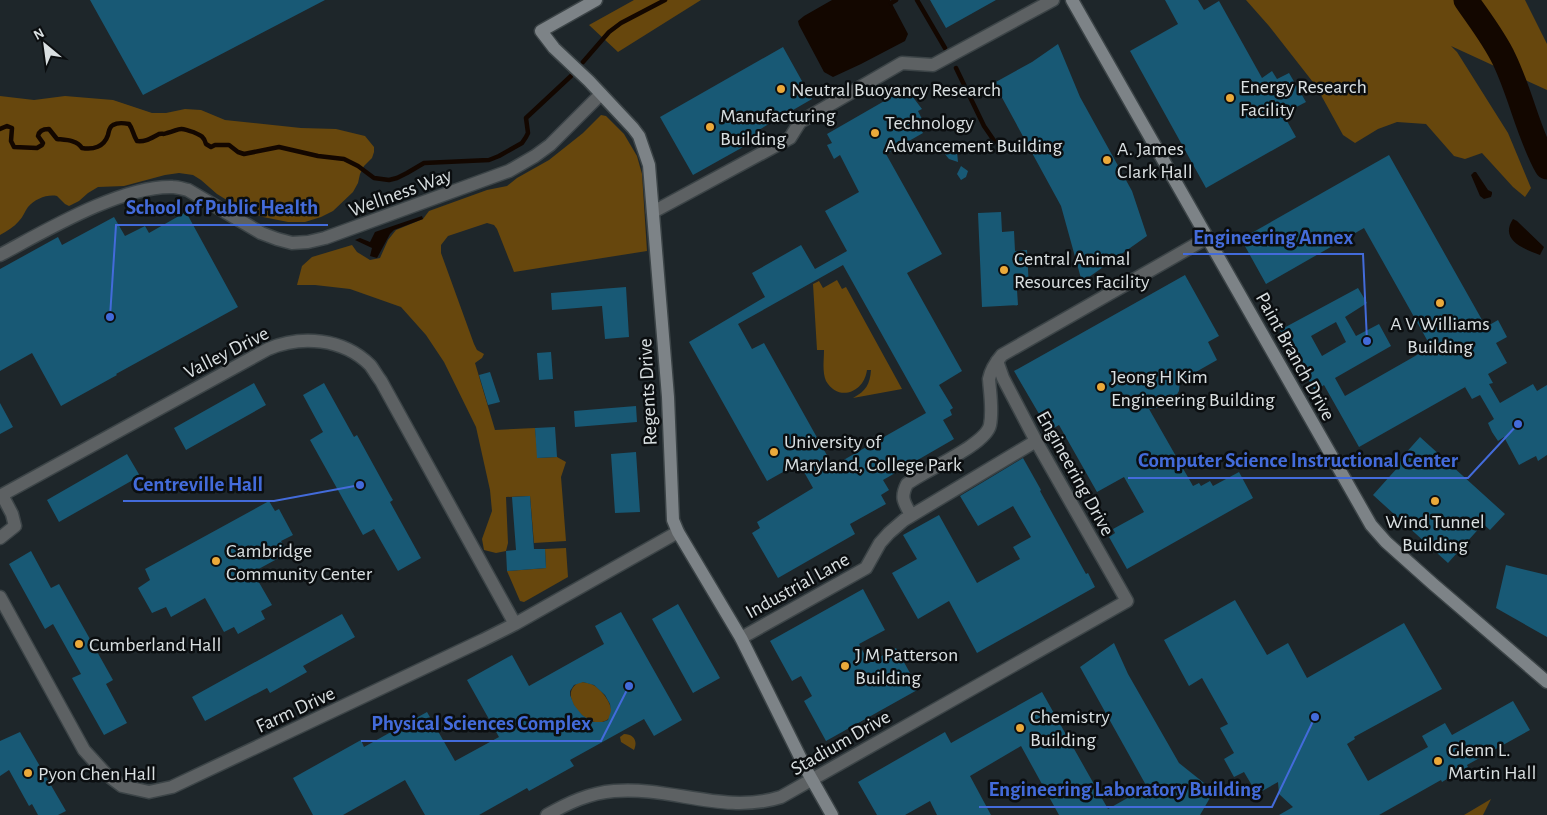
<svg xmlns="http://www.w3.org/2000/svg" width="1547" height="815" font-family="'Alegreya Sans',sans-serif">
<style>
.green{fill:#67470d}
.water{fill:#130700}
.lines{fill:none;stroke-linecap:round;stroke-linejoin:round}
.stream{stroke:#130700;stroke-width:4.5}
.river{stroke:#130700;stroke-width:25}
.building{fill:#185975;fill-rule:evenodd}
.street-casing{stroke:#3c4447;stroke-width:15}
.secondary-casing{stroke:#3c4447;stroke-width:15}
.street{stroke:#5d6163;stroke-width:12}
.secondary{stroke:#7d8387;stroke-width:12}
.poi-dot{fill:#eba93a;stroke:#0b0e10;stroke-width:2}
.labels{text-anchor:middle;stroke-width:5;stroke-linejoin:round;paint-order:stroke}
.poi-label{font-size:20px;fill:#dae0e2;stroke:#0b0e10;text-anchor:start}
.street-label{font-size:20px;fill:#dae0e2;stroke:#0b0e10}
.leader{fill:none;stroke:#436bda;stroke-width:2}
.callout-dot{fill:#436bda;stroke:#0b0e10;stroke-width:2}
.callout-label{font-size:21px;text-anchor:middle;font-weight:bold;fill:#436bda;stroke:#0b0e10;stroke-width:5;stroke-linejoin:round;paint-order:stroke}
</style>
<rect width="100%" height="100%" fill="#1e262a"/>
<path class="green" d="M634,0H701L618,52L589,25Z
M1246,0H1525L1547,44V90L1451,46L1457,52L1508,133L1531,188L1525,197L1513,187L1482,153L1465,159L1454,156L1426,124L1397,122L1378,129L1355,143L1343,135L1316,86L1269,26Z
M0,96L34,100L65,96L113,100L152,113H166L185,109L201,110L225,120L301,128L336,129L365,136L374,147V152L372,158L364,166L360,174L358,183L353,192L333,211L321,217L305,222H288L263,217L243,210L217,194L201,180L193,175L179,173L165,175L124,186L98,187L88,193L79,201L69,206L65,204L57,196C47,194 35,199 28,207C25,211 23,217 19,221C14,227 7,231 0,235Z
M601,115L606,116L624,134L637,156L642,174L647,251L514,272L497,229L494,225L487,223L448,236L441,245V253L474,344L477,350L484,354L482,358L475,363L495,430L535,428L538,458L557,457L566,462L561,477L566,541L534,543L530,496L506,497L508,543L506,551L496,553L484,550L482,539L492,511L490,490L476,427L444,362L426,335L401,307L350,289L315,285H297L302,266L312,257L352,245L357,252L370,260L380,258L388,240L396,230L423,219L429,211L487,190L507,186L517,178L549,160L583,133Z
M837,280L842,289L846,287L902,389L853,398C866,391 870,384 871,370H867C864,393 838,402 826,381C822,372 824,359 824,350H817L813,284L819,281L823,288Z
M566,548L568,577L524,602L520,601L507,571L546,568L545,549Z
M580,682C585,682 590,683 595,686C603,691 621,714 605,721C587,730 555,693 580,682Z
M624,734C634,734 638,741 634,750L621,742L620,737Z
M1491,799L1483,815H1464Z"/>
<path class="water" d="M832,0H890L908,34L905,41L861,64L833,77L824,72L799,25L798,21L804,16Z
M1474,172H1476L1488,190L1492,192V194L1491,197L1484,199L1480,196L1471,175Z
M422,216L423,219L394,230L390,234L377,258L370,256L372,248L355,240L360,238L370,242L375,232Z
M1513,219L1517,221L1544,247L1540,255C1524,249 1499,240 1513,219Z"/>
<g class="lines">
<path class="stream" d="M917,0L945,48
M891,3L896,0
M583,62L609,32L621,23L665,0
M956,68L984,126L995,142
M0,129L7,126L12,128L11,141L14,147L37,148L42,145L43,143L38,136C39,130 44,129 49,129L57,139C66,140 77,140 82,148C93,150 104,147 108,135C109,131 109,127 113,125C118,122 124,123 129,124C133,129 133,135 137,141C146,142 151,138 159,134C164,133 162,135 167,133C180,130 177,126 193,132C200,135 204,136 206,144L211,147L215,145H229L238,152L244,154L279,147L318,156L344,159L358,166L374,178L389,180L397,178L407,173L424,163L489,160L499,156L522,143L526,137L528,133L526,118L571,76"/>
<path class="river" d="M1466,0C1479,19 1494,38 1504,59C1521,94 1528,133 1547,167"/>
</g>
<path class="building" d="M90,0H325L143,95Z
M930,0H996L946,28Z
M1165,0H1198L1204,10L1219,1L1262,78L1272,71L1277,79L1289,73L1306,102L1283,114L1296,137L1206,188L1130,51L1178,24Z
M1058,44L1080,97L1132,191L1147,236L1082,282L1061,206L994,83L1032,62Z
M783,47L812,99L757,131L761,137L693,175L660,117Z
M900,92L903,98L909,92L922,109L918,111L924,123L919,126L923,133L886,154L942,254L907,273L962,371L939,385L953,408L950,410L952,415L943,420L954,439L883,480L889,490L881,495L886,504L850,524L855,534L778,578L752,533L760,528L757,522L813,488L799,463L767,481L689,342L765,297L752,273L801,245L815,269L847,251L825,211L859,192L840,155L834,159L827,145L832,143L827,134ZM843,265L926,413L833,466L764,343L752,349L738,324Z
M954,147L957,152L958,162L949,159L944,153Z
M1389,155L1486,327L1498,320L1507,337L1496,343L1507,363L1488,374L1493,383L1489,384L1500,403L1533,384L1537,391L1547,385V455L1538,461L1536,456L1519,465L1504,437L1498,441L1492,432L1488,423L1494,419L1480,395L1472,399L1465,387L1467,386L1359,447L1324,385L1315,391L1280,330L1358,288L1367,303L1345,317L1356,336L1379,324L1391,346L1335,378L1345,396L1431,347L1364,228L1266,284L1241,239ZM1336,322L1346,342L1322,356L1311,336Z
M961,166L968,171L966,177L961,180L957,174Z
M186,212L238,307L116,374L117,375L61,406L32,353L0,371V269L58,237L62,245L114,217L125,236L145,226L149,233Z
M1001,212L1002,232L1014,231L1015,251L1027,250L1029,289L1017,290L1018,305L982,307L978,213Z
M1185,275L1219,336L1208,342L1217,360L1180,381L1179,391L1173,401L1164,407L1149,409L1193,486L1199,483L1201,486L1210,481L1213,486L1239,472L1253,498L1127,569L1109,537L1115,533L1113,529L1144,512L1124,477L1097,492L1059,425L1049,431L1014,371Z
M626,287L629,337L605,339L602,306L552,310L551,293Z
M551,352L553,379L539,380L537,353Z
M490,372L500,402L488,405L479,375Z
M254,383L266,405L186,450L174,428Z
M324,383L354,437L357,435L390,495L393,500L390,502L421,558L398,571L374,529L363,535L310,440L323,432L303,395Z
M0,403L13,427L0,434Z
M636,406L637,422L575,427L574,411Z
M555,427L557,457L537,458L535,428Z
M1420,437L1505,514L1490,530L1483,524L1448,563L1373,495L1399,466L1396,464Z
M636,452L640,512L615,513L611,454Z
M127,454L140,476L59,522L47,500Z
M1023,458L1041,490L1040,491L1086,574L1088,573L1095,587L977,653L949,601L918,619L892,573L917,559L903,535L939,515L977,583L1020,559L1013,547L1031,537L1013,506L978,526L960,496Z
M530,496L534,549H545L546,568L507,571L506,551L516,550L512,497Z
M269,501L275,511L279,509L293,535L281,541L288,553L253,572L272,605L261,611L265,619L238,634L234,627L224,632L205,598L171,617L166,607L152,613L138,588L150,580L145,569Z
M31,551L51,588L59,584L113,680L106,684L127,723L104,735L72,678L81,674L53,624L45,629L9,564Z
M1506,565L1547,575V637L1496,608Z
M863,589L885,630L859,644L869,663L896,648L919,689L826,741L804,701L812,696L801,676L792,681L770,641Z
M1235,600L1267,655L1288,643L1307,678L1404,623L1442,689L1354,737L1355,739L1347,744L1368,781L1428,747L1422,736L1445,723L1452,735L1513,701L1530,730L1467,765L1468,767L1457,773L1442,782L1441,780L1379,815H1279L1293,807L1279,794L1278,782L1257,794L1244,772L1234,777L1224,759L1234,753L1220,728L1228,724L1202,678L1189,686L1164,640Z
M678,604L720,678L693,693L652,619Z
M621,612L682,720L654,736L644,719L570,760L574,766L529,791L527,788L479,815H425L405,780L343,815H313L293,778L361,740L364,747L427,712L455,761L499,737L467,680L512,655L529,686L604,644L595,626ZM583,682L594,685L605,695L610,704L611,711L608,720L603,722H593L582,715L574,705L570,695V691L574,685Z
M342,614L355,637L303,666L307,672L270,693L267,688L205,721L192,697Z
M1114,643L1128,674L1179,763L1214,791L1200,815H1059L1021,746L970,776L991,815H937L930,801L905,815H877L858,782L945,732L951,743L1042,692L1108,809L1147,787L1080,667Z
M20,732L66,811L58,815H38L32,804L29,806L9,770L0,776V741Z"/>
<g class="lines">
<defs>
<path id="street" d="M653,212L790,138L800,122L902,63L933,65L1053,0
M0,255C45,231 122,185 173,187C178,187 183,189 188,190L261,233L277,239L292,243L308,242L325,238L509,171L535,156L550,145L601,94
M0,496L268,349C301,335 343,338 370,365C374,370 377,376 381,381L515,624
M911,515C904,502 900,498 907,484C925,470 986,445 990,425C993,410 990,393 989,379C991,369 996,362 1002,355L1207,238
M0,538L15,526L12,514L2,495
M0,597L84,750L106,774L122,786L149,792L172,787L483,640L515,624L678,532
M741,638L866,568L880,543L889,533L904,520L1036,441
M547,815C568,803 589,793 614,791C671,786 724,815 781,797L1127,601L1036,441L1003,378L997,361"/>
<path id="secondary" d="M596,0L541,31L554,48L589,81L633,128L639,136L649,165L668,397L673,520L678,532L741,638L806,769L832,815
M1072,0L1371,525L1386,542L1433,584L1547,682"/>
</defs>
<use href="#street" class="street-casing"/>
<use href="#secondary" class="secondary-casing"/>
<use href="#street" class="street"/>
<use href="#secondary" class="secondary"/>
</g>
<g class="poi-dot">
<circle cx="781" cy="89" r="5"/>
<circle cx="1230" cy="98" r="5"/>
<circle cx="710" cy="127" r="5"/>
<circle cx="875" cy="133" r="5"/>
<circle cx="1107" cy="160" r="5"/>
<circle cx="1004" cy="270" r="5"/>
<circle cx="1440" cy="303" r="5"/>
<circle cx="1101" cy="387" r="5"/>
<circle cx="774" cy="452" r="5"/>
<circle cx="1435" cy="501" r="5"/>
<circle cx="216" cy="561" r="5"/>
<circle cx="79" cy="644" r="5"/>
<circle cx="845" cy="666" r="5"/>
<circle cx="1020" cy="728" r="5"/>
<circle cx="1438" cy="761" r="5"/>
<circle cx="28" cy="773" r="5"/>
</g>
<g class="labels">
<g class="poi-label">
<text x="1240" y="93">Energy Research<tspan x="1240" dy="23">Facility</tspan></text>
<text x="791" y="96">Neutral Buoyancy Research</text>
<text x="720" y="122">Manufacturing<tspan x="720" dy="23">Building</tspan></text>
<text x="885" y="129">Technology<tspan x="885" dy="23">Advancement Building</tspan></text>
<text x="1117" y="155">A. James<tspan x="1117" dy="23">Clark Hall</tspan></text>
<text x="1014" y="265">Central Animal<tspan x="1014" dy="23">Resources Facility</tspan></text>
<text x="1440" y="330" text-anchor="middle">A V Williams<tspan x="1440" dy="23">Building</tspan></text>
<text x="1111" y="383">Jeong H Kim<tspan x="1111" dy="23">Engineering Building</tspan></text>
<text x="784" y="448">University of<tspan x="784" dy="23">Maryland, College Park</tspan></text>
<text x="1435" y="528" text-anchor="middle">Wind Tunnel<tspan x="1435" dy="23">Building</tspan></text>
<text x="226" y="557">Cambridge<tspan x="226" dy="23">Community Center</tspan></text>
<text x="89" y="651">Cumberland Hall</text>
<text x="855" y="661">J M Patterson<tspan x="855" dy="23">Building</tspan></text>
<text x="1030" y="723">Chemistry<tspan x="1030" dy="23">Building</tspan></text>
<text x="1448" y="756">Glenn L.<tspan x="1448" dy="23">Martin Hall</tspan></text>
<text x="38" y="780">Pyon Chen Hall</text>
</g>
<g class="street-label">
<text transform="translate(400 192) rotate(-20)" y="7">Wellness Way</text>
<text transform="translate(226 352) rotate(-27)" y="7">Valley Drive</text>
<text transform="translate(1296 356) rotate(61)" y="7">Paint Branch Drive</text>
<text transform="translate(647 392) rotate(-93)" y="7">Regents Drive</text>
<text transform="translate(1076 473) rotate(61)" y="7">Engineering Drive</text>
<text transform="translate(797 585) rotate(-29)" y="7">Industrial Lane</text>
<text transform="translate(295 709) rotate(-25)" y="7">Farm Drive</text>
<text transform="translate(840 742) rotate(-30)" y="7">Stadium Drive</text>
</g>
</g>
<path class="leader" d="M110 317L116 225H328M1367 341L1363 254H1183M1518 424L1468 478H1128M360 485L274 501H123M629 686L601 741H361M1315 717L1272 807H979"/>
<g class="callout-dot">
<circle cx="110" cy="317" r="5"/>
<circle cx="1367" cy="341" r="5"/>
<circle cx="1518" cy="424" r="5"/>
<circle cx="360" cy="485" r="5"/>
<circle cx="629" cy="686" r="5"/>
<circle cx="1315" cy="717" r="5"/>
</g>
<g class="callout-label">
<text x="222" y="214">School of Public Health</text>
<text x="1273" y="244">Engineering Annex</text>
<text x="1298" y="467">Computer Science Instructional Center</text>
<text x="198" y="491">Centreville Hall</text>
<text x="481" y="730">Physical Sciences Complex</text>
<text x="1125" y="796">Engineering Laboratory Building</text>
</g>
<g transform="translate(45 45) rotate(331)" stroke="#0b0e10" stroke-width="4" paint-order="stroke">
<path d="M0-4L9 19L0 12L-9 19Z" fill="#dae0e2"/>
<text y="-8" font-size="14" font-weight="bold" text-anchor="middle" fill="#dae0e2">N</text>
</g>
</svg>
